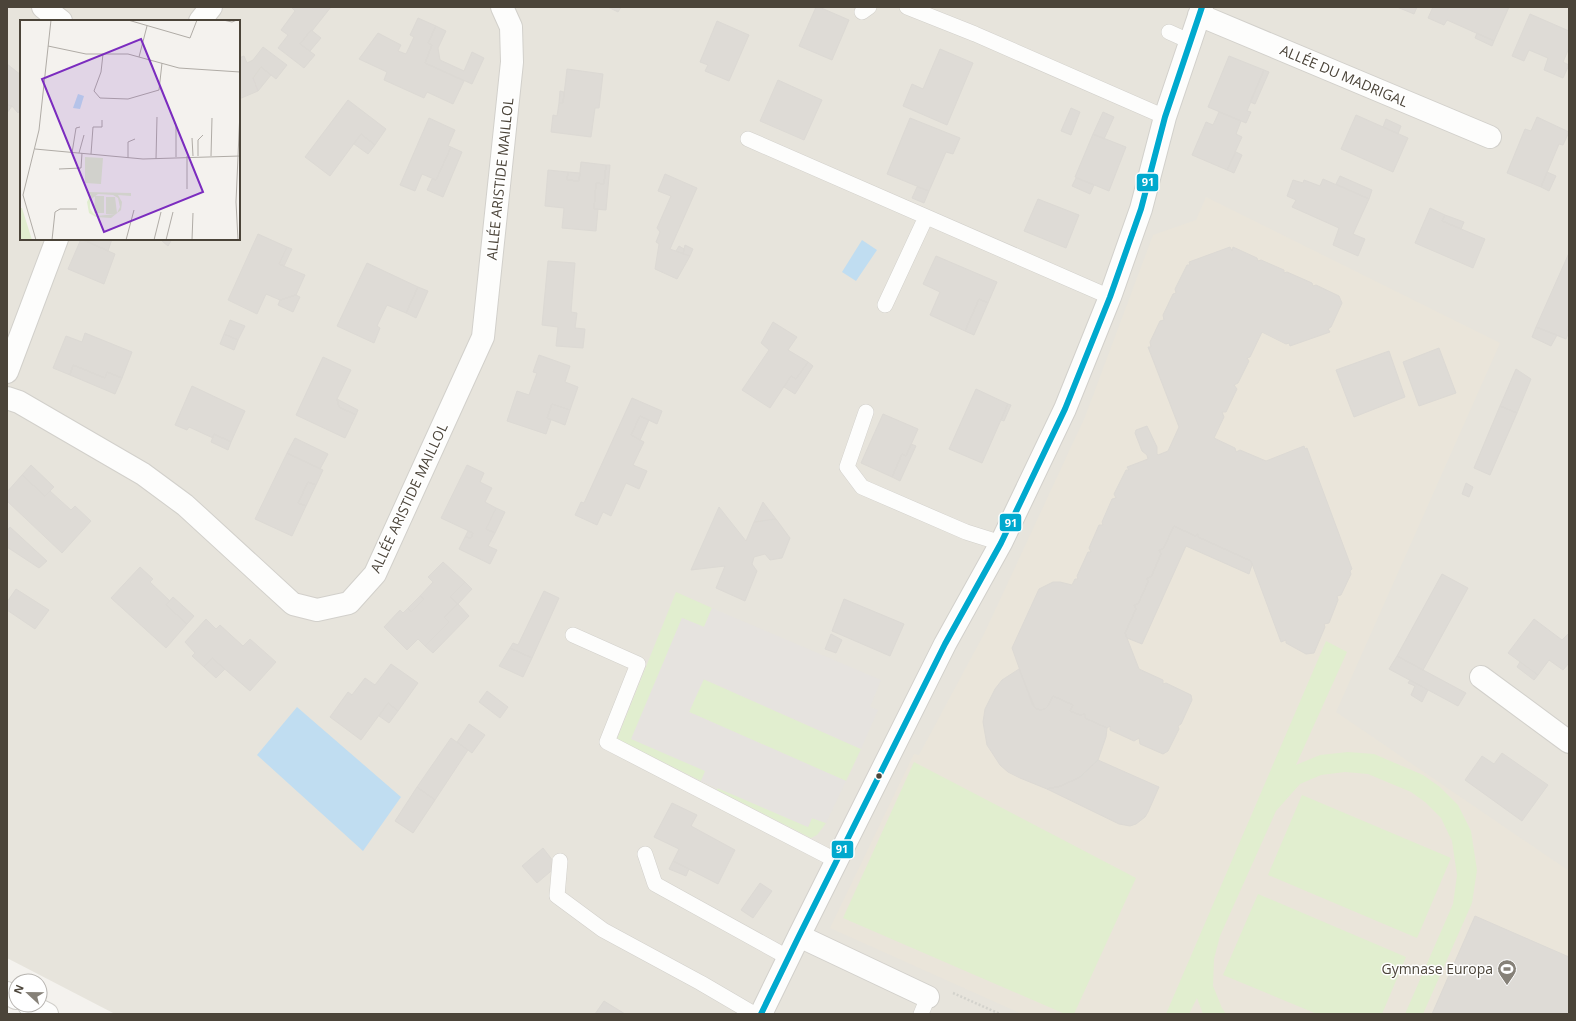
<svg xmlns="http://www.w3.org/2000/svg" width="1576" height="1021" font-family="'Open Sans',sans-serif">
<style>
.residential{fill:#e7e4dc;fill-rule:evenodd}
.education{fill:#eae5da}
.green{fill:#e1eecf}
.parking{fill:#e6e3df}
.water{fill:#c0ddf1}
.building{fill:#dedbd6;stroke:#dcd9d4}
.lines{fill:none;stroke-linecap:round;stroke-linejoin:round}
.service-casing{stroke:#d2d0cb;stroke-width:16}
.minor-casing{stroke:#d2d0cb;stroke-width:24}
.tertiary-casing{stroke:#d2d0cb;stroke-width:24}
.path{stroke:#d3d2cc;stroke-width:2.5;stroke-dasharray:2 2;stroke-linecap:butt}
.service{stroke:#fdfdfc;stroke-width:15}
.minor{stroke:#fdfdfc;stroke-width:22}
.tertiary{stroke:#fdfdfc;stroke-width:22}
.bus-1-casing{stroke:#fff;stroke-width:9}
.bus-1{stroke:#00a9ce;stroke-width:6}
.bus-dot{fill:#4b4439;stroke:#fff;stroke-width:1.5}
.labels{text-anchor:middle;stroke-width:3;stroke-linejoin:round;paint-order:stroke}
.street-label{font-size:14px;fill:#4b4439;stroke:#fff}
.poi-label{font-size:14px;fill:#4b4439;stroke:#fff;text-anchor:end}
.inset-road{fill:none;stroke:#b0aca6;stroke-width:1}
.view{fill:#7b2cbf;fill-opacity:0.15;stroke:#7b2cbf;stroke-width:2}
.inset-edge{fill:none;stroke:#4b4439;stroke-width:2}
.line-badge{stroke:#fff;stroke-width:1.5}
.badge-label{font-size:11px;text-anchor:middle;font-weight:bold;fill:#fff}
</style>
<rect width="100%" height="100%" fill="#f4f2ee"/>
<path class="residential" d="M7,7H1569V1014H115L7,958ZM21,21H239V239H21Z"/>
<path class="education" d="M1206,197L1500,343L1336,712L1569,871V1014H1022L830,928L914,754L919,755L985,632L1085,417L1153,235L1196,220Z"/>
<path class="green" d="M676,592L712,608L704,627L682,618L632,739L706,771L701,781L617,739Z
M1326,641L1347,652L1296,765L1320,755L1348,752L1374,754L1423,775L1440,787L1458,805L1471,831L1477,870L1472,903L1423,1014H1405L1453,904L1457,875L1452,841L1441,818L1425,802L1411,792L1368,774L1345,772L1321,775L1300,784L1276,811L1220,936L1214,959L1213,986L1222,1008L1226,1014H1203L1197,998L1189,1014H1166Z
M703,679L861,749L846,781L689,712Z
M914,762L1136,878L1074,1014H1065L843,918Z
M718,788L808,827L812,818L826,823L817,835L811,838L717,790Z
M1302,795L1451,858L1417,938L1268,875Z
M1258,894L1406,957L1382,1014H1317L1223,975Z"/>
<path class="parking" d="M712,608L881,680L870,707L878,710L861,749L704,679L689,712L846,781L826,823L812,818L808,827L701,781L705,771L631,739L682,618L704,627Z"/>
<path class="water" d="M862,240L877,250L856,281L842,272Z
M297,707L401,797L363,851L257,755Z"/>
<path class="building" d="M291,7H331L312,31L311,30L300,44L315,55L304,68L278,48L288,35L281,30L295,11Z
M608,7H621L618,12Z
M816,7H819L849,20L832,60L799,46Z
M1397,7H1417L1414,14Z
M1433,7H1509L1494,41L1447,20L1444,25L1428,18Z
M1530,14L1569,31V48L1563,62L1569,65L1563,78L1544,70L1548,58L1529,50L1524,61L1512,56Z
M418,18L436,26L428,43L432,45L425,63L464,81L453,104L427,92L424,98L384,80L387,72L359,59L378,33L401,45L398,51L406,54L414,37L410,35Z
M717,21L749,35L729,81L705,71L708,65L700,62Z
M436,26L446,31L438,48L440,60L464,71L472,52L484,58L472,84L425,63L432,45L428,43Z
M311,30L321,38L310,51L300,44Z
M1477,33L1494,41L1492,46L1475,38Z
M263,47L287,65L276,79L261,67L253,78L258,91L239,99V58L244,56L247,63L253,60Z
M940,49L973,63L947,125L903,106L912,84L923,89Z
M1229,56L1264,70L1247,111L1251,112L1246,123L1208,107Z
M7,64L21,75V109L18,113L12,106L7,105Z
M261,67L271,75L258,91L253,78Z
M567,69L603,74L599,108H595L591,137L551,132L553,115L557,116L559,103H563Z
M1264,70L1269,72L1255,104L1250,102Z
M778,80L822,100L804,140L760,121Z
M560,91L564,92L563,103H559Z
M348,100L386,129L375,145L361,134L330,176L305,157Z
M7,105L12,106L7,113Z
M1071,108L1080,112L1071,135L1061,131Z
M1103,112L1114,117L1104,139L1093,134Z
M1219,112L1241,121L1236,134L1242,137L1227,170L1192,155L1206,122L1213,125Z
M1356,115L1408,138L1393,172L1341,149Z
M1537,117L1569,132L1563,145L1559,144L1541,187L1507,173L1525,129L1531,131Z
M429,118L455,130L448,146L451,147L436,180L422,174L415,191L400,185Z
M910,118L960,138L953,154L946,152L929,191L887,174Z
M1386,119L1401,126L1398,134L1383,127Z
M361,134L375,145L368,154L354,144Z
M1093,134L1126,147L1109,191L1075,177Z
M451,147L462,152L443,197L427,190L432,179L436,180Z
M1236,152L1242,155L1234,173L1227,170Z
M581,162L606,165L604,184L596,183L594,209H598L596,231L562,228L564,208L545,206L548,170L568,172L567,180L579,181Z
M606,165H610L606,210L594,209L596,183L604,184Z
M568,172L580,173L579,181L567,180Z
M1547,172L1556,176L1549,191L1541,187Z
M665,174L697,188L670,249L690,256L677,279L655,269L659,244L656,242L660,232L657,228L671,196L658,191Z
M1340,176L1372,190L1369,199L1336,184Z
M1076,178L1094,185L1090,194L1072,186Z
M1323,179L1369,199L1353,234L1365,239L1358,256L1333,245L1339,228L1292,207L1296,200L1287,196L1293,180L1303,183L1304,180L1320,186Z
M917,187L929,191L924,203L912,198Z
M1038,199L1079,215L1066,248L1024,231Z
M1430,208L1445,215L1442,221L1485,239L1473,268L1415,243Z
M1445,215L1464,222L1461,229L1442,221Z
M258,234L287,247L279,264L305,275L296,295L280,300L266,294L257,314L228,300Z
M81,239L115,254L104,284L68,269Z
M82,239H112L108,251Z
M163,239H172L168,246L162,241Z
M685,245L693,249L690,256L683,254Z
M679,246L684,249L683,254L676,251Z
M287,247L292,249L284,266L279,264Z
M1230,247L1232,251L1233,247L1257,258L1258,261L1261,260L1284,270V273L1287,272L1312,283L1313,286L1316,285L1339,296L1342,303L1331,327L1328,329L1330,332L1290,346L1289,343L1286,344L1262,332L1250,357L1247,358L1249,361L1238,383L1234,385L1237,389L1226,412H1222L1224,417L1214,438L1235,448L1236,452L1240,450L1266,461L1304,446L1305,449L1307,448L1352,569L1350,571L1351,574L1341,595L1337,596L1338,600L1329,623L1324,624L1325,627L1314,653L1306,654L1286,643V640L1281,642L1251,561L1198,537V534L1195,536L1174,526L1163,549L1159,550L1161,554L1151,577L1147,578L1148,582L1138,604L1134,605L1136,609L1125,633L1139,669L1163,680V684L1166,683L1191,695L1192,700L1181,724L1178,726L1179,729L1168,751L1163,754L1140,744L1139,738L1134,741L1110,730V726L1107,728L1085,718V714L1080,715L1070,711L1073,705L1053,696L1048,706L1045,709L1040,710L1035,708L1032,704L1012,648L1039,589L1053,582H1060L1072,585L1075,579H1078L1077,576L1088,552H1091L1089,548L1099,525H1103L1102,522L1112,499L1116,498L1114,494L1126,470H1129L1127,467L1148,459L1147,455L1142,451L1135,433L1136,430L1147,426L1157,447V454L1158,455L1168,451L1179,427L1148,347H1151L1150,342L1160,321L1164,320L1163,315L1173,294L1176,293L1175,289L1187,265H1190L1189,262Z
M1569,253V325L1567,329L1569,332L1566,339L1536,327Z
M936,256L997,282L988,303L979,299L965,331L930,315L940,292L923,284Z
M548,261L575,263L571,312L577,313L575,328L585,329L583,348L556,346L558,327L542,325Z
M367,263L418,287L406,313L387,305L377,326L380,328L374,343L337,326Z
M418,287L428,291L416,318L406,313Z
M296,295L300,297L293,312L278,305L280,300Z
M979,299L988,303L974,335L965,331Z
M230,320L245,326L238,340L224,334Z
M773,322L797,337L788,350L808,362L796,379L791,376L770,408L742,390L769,350L761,343Z
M1536,327L1557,335L1551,346L1532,337Z
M85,333L132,352L122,378L107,372L105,378L73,365L70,375L53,368L66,336L82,342Z
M224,334L238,340L234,350L220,344Z
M1439,348L1456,393L1419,406L1403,362Z
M1389,351L1405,397L1354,417L1336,370Z
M539,355L570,366L565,382L578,387L570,410L552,404L547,418L551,420L546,434L507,421L517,391L529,395L537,373L533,372Z
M323,357L351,370L337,399L339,407L356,415L345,438L296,415Z
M808,362L813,366L795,394L784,387L791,376L796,379Z
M73,365L105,378L107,372L122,378L115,394L70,375Z
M1516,369L1531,379L1517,413L1500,406Z
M192,386L245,411L231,442L214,434L213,438L189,427L187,430L175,425Z
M976,389L1008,404L982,463L949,449Z
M632,398L662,411L657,424L640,416L631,435L644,442L633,465L647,471L639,489L626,483L611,516L603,512L597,525L575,515L581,502L584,503Z
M337,399L358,410L356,415L339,407Z
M552,404L570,410L565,425L547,418Z
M1008,404L1011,405L1004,421L1001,420Z
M1500,406L1517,413L1490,475L1474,468Z
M883,414L918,429L906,456L902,454L892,477L861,463Z
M640,416L649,420L640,440L631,435Z
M214,434L231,442L228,450L211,442Z
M295,438L328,454L320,469L287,453Z
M911,444L916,446L900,481L892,477L902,454L906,456Z
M287,453L323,470L316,485L308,482L298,503L306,506L292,536L255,519Z
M31,465L54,487L45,496L22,475Z
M467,465L484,473L480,482L492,488L485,502L496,508L486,529L495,533L488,546L497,550L490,564L459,549L465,537L471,538L473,533L441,518Z
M22,475L45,496L50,491L71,510L75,506L91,521L62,553L7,501V492Z
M308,482L316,485L306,506L298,503Z
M1466,483L1473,487L1469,497L1462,494Z
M763,502L776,519L754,522Z
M719,507L746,541L754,522L776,519L790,538L782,558L770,560L765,554L754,557L752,564L757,571L745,601L716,588L725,566L691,570Z
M496,508L505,512L495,533L486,529Z
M1174,526L1195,536L1198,534V537L1251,561L1252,565L1249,574L1186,546L1142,644L1127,638L1125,633L1136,609L1134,605L1138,604L1148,582L1147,578L1151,577L1161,554L1159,550L1163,549Z
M10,527L47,561L39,568L7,547V531Z
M468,531L473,533L471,538L465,537Z
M443,562L465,582L450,597L458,604L444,617L449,622L425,646L418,639L407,650L384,627L400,610L403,613L408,608L411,612L424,599L420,596L433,582L428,577Z
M140,567L153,579L150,582L170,601L166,605L187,624L166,648L111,598Z
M1442,574L1468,588L1423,670L1397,656Z
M465,582L472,589L458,604L450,597Z
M16,589L49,610L35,629L7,610V602Z
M544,591L559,598L532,658L510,648L513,643L518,645Z
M420,596L424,599L411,612L408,608Z
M173,597L194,616L187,624L166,605Z
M844,599L904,624L890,656L832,631Z
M458,604L469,616L433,653L425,646L449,622L444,617Z
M206,619L216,629L220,625L243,646L250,639L276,662L250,691L212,658L204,667L192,656L195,653L185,642Z
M1534,619L1562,640L1568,634L1569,635V663L1563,670L1549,660L1538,675L1508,653Z
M831,634L842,640L836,653L825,649Z
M510,648L532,658L523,677L499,666Z
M1397,656L1466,693L1458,706L1389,669Z
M212,658L225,669L216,678L204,667Z
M1520,662L1538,675L1534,680L1517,667Z
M391,664L418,683L398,711L388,703L361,740L330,717L348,692L352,695L365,678L375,685Z
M1019,669L1035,708L1040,710L1045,709L1048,706L1053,696L1073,705L1070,711L1080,715L1085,714V718L1107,728L1106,737L1098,760L1080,777L1061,786L1047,789L1020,778L1008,772L1000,765L987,745L983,722L985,709L995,689L1002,680Z
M1410,680L1428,690L1422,702L1411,695L1415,686L1408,683Z
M487,691L508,707L500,718L479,702Z
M388,703L398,711L389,723L379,716Z
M469,724L485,735L472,753L457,742Z
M451,738L468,750L435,800L417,787Z
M1502,753L1548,785L1522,821L1465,780L1482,756L1494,764Z
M1098,760L1159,787L1148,812L1145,817L1136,824L1130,826L1119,824L1047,789L1061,786L1080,777Z
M417,787L435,800L413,833L395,821Z
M672,803L697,815L691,826L735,850L718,884L673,861L679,849L654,837Z
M543,848L557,866L537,883L522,866Z
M673,861L689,869L686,876L669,869Z
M760,883L772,891L753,918L741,910Z
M1475,916L1569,957V1014H1432Z
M604,1001L625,1014H595Z"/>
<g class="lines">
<defs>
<path id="service" d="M907,7L975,34L1165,117
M862,12L869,7
M1169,32L1189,41
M748,139L1110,297
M885,305L926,217
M866,412L847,467L862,487L966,532L1001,543
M573,635L638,664L607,742L837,861
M645,854L655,884L789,958
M560,861L557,896L603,930L701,983L754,1014
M921,1014L928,997"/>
<path id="minor" d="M43,7L61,21
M1199,15L1490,137
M200,21L211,7
M7,372L57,239
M7,398L19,402L143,474L185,505L293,604L317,610L349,603L375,574L483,337L512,62L511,27L502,7
M1481,677L1569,742
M799,936L928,997
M761,1014L799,936L945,644L1001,543L1065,409L1110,297L1141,209L1165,117L1202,7"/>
<path id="tertiary" d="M7,993L16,998
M29,1005L47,1014"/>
</defs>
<use href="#service" class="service-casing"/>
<use href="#minor" class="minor-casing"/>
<use href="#tertiary" class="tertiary-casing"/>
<path class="path" d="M953,993L1000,1014"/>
<use href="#service" class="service"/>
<use href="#minor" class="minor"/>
<use href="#tertiary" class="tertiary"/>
<defs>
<path id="bus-1" d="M761,1014L799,936L945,644L1001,543L1065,409L1110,297L1141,209L1165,117L1202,7"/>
</defs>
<use href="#bus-1" class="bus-1-casing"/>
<use href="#bus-1" class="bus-1"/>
</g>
<defs>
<symbol id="stadium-pin" viewBox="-11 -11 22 30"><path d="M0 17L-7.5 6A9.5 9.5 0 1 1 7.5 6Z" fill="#868178" stroke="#fff"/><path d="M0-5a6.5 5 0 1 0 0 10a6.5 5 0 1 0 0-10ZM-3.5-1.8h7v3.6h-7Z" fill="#fff"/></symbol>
</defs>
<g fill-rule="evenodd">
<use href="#stadium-pin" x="1496" y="958" width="22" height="30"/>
</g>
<circle class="bus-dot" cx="879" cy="776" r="3.5"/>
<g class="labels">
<g class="street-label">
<text transform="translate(1344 76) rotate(23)" y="5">ALLÉE DU MADRIGAL</text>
<text transform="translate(500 179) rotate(-84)" y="5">ALLÉE ARISTIDE MAILLOL</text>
<text transform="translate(409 498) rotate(-65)" y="5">ALLÉE ARISTIDE MAILLOL</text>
</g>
<g class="poi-label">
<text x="1493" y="974">Gymnase Europa</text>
</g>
</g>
<g transform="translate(20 20)">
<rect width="220" height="220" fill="#f4f2ee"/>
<path d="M65,137L83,138L81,164L65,163ZM67,172L111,173V176L98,175L102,182L101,190L91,198L76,197L69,193L67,182L71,175ZM78,174L93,175L98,178L100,187L97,193L95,177H86V194H95L77,196L73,193L70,188V180ZM75,176H84V193H74ZM0,188H2L12,220H0Z" fill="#e1eecf" fill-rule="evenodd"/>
<path d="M58,74L64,76L60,89L53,88Z" fill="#c0ddf1"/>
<path class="inset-road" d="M108,0L170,18L177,0M203,0L212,2L217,0M28,26L66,34H108L159,48L220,52M83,34L81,52L74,71L80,78L108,79L139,70L142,43M119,37L127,6M154,103L156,105V137M172,118L173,136M15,129L123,139L220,136M52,133L56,108L60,107M59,133L64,115M71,134L73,107H82V100M178,136V120L183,115M191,136L192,98M108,138V122L115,119M136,139L137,97M39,149L61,148L62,133M167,169V136M16,220L3,175L19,110L31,0M32,220L35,192L40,189H57M106,220L114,190M134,220L141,192M146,220L153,192M172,220L173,193M218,220L216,182L220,91"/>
<path class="view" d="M121,19L183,172L84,212L22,59Z"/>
<rect width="220" height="220" class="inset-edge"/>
</g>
<g class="line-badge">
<rect x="1136" y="173" width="23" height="19" rx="4" fill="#00a9ce"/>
<rect x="999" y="513" width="23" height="19" rx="4" fill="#00a9ce"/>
<rect x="831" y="840" width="23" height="19" rx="4" fill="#00a9ce"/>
</g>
<g class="badge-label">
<text x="1148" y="186">91</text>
<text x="1011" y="527">91</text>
<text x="842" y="853">91</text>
</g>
<rect width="1576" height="1021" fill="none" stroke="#4b4439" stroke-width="16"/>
<g transform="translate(28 993) rotate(292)"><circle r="19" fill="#ffffff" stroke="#b7b4b0"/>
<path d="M0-3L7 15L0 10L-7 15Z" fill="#868178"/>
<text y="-6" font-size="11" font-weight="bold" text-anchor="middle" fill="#4b4439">N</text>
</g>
</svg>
